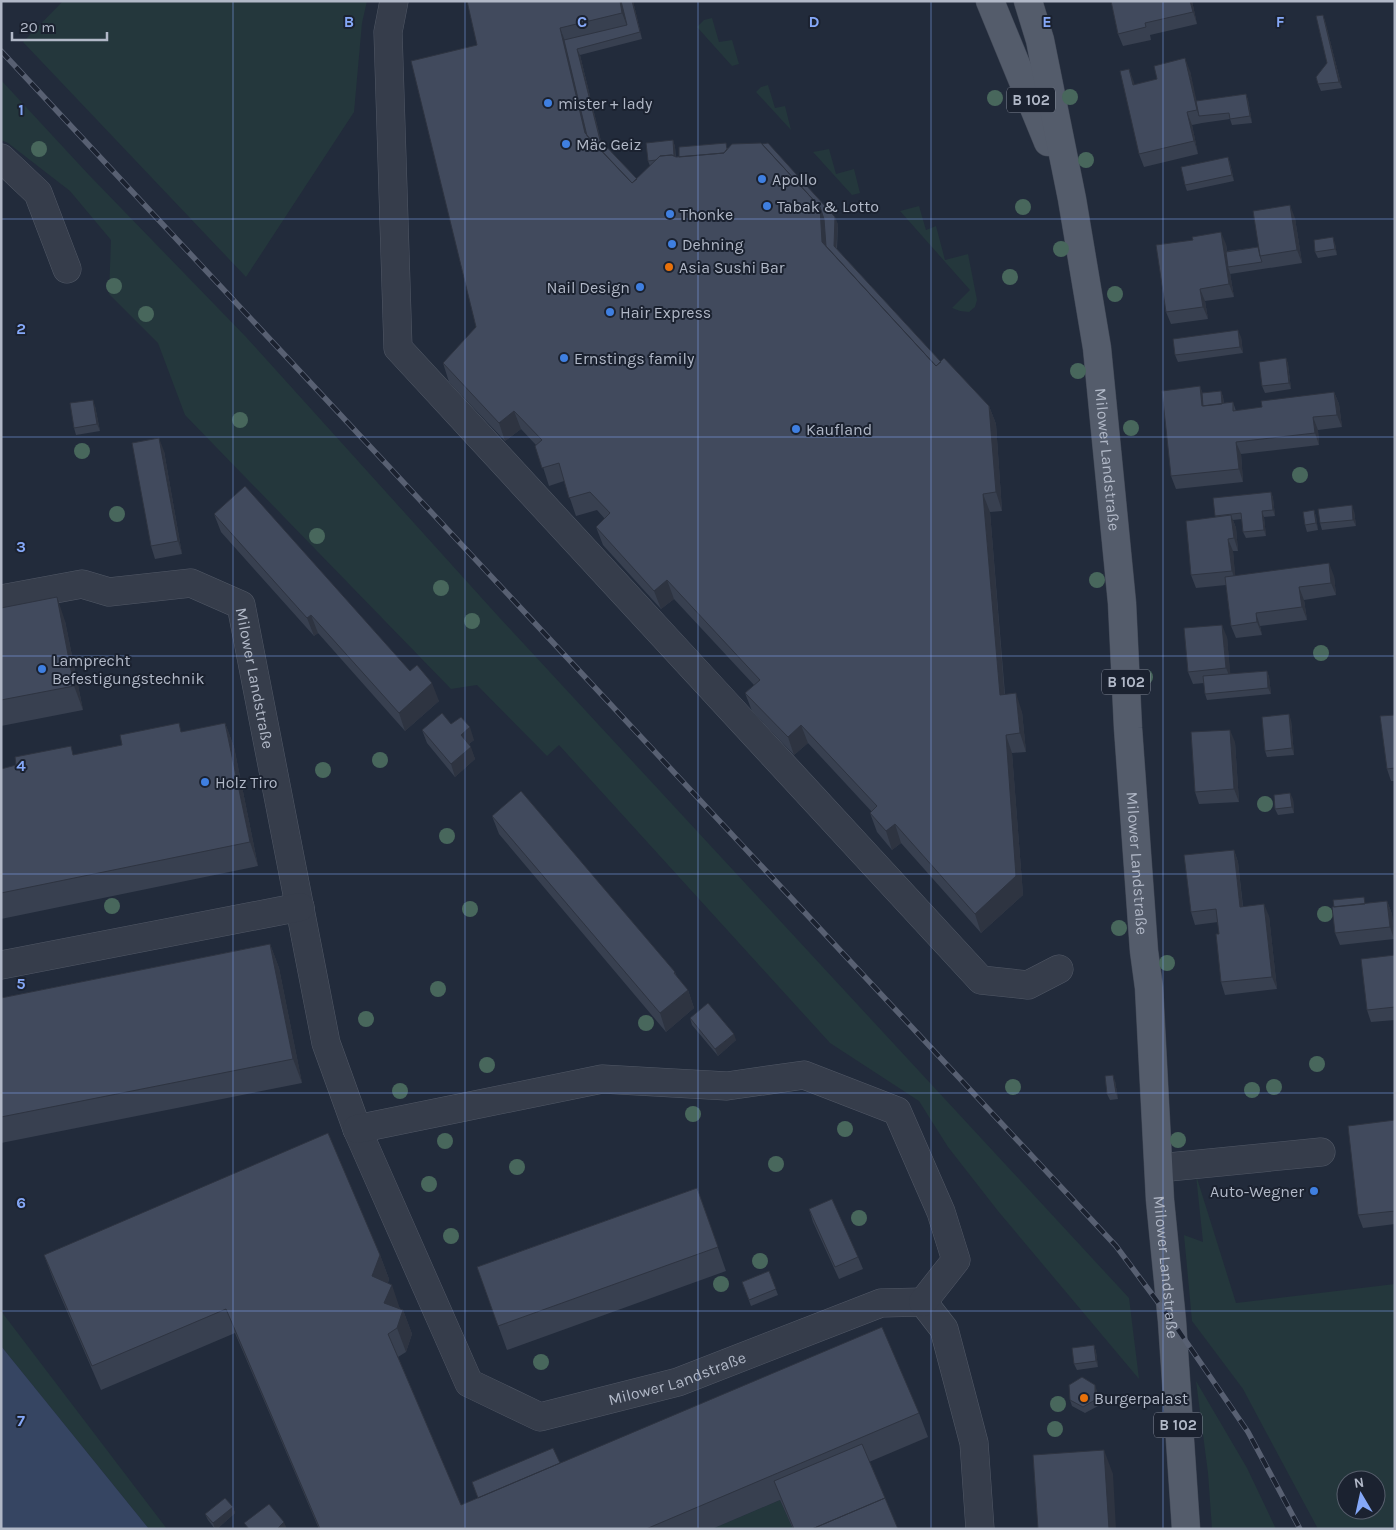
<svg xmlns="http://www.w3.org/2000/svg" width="1396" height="1530" font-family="Karla,sans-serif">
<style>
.green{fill:#24373c;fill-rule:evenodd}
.water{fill:#364562}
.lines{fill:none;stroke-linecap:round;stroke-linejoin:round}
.minor-casing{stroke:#515866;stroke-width:29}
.major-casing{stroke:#3f4654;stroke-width:29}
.minor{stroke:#363d4b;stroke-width:28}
.major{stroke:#545c6b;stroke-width:28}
.rail-casing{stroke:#586072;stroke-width:5.5}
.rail{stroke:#1b2230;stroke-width:4;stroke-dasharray:11;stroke-linecap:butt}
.tree{fill:#48675c}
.wall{fill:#384050}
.shaded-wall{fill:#2e3441}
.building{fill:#414a5d;stroke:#2e3441}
.grid{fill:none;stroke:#85a8f8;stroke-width:1;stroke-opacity:0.55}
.shop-dot{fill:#3f7fe0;stroke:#1b2230;stroke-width:2}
.food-dot{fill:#e8710a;stroke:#1b2230;stroke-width:2}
.labels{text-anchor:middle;stroke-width:4;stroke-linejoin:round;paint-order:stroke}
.shield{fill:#1b2230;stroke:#848b9a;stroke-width:1}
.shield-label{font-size:15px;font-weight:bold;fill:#b1b8c7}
.poi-label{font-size:16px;fill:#b1b8c7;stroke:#1b2230;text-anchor:start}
.street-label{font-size:16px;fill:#b1b8c7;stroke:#1b2230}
.grid-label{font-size:16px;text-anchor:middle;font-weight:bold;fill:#85a8f8;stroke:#1b2230;stroke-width:4;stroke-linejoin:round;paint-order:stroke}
</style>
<rect width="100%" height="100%" fill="#222b3b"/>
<path class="green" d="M63,1H367L362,23L354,112L246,277L23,42Z
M712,18L719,42L732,40L739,64L732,66L697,27L704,20Z
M1,80L89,175L246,337L498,616L1129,1298L1139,1379L998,1211L948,1147L919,1101L830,1043L559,745L547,756L477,685L451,689L185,415L158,343L109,294L111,240L70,191L8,143L1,140Z
M768,85L775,108L785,106L791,130L756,92L761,87Z
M829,149L836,174L854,169L860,193L852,195L813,152Z
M919,206L926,230L936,226L945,260L968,254L977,300L975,307L969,312L960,311L952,308L970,290L900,211Z
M1196,1175L1236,1303L1395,1284V1529H1318L1243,1389L1192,1321L1184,1235L1203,1242ZM1346,1480H1376V1510H1346Z
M1,1311L167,1529H149L1,1346Z
M1196,1381L1247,1468L1276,1529H1212L1208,1473Z
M780,1500L793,1529H712Z"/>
<path class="water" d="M1,1346L149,1529H1Z"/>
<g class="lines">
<defs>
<g id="minor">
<path d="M394,1L388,32L398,348L981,980L1028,985L1059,969"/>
<path d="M1,158L38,193L67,269"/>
<path id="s1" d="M1,599L82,584L109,592L191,583L241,605L326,1043L357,1129L469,1383L540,1417L678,1382L881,1303L923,1302L944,1329L974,1443L980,1529"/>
<path d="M1,965L300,907"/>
<path d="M357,1129L602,1079L727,1086L804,1075L897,1111L941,1212L956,1260L923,1302"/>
<path d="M1159,1168L1321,1152"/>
</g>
<g id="major">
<path d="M990,1L1048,142"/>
<path id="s2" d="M1028,1L1040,40L1072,199L1097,348L1122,603L1128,728L1144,951L1149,988L1160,1200L1172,1321L1186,1529"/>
</g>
</defs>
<use href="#minor" class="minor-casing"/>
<use href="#major" class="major-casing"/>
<use href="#minor" class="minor"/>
<use href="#major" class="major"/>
<defs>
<path id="rail" d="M1,51L1116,1246L1172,1321L1248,1432L1300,1529"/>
</defs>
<use href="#rail" class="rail-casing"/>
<use href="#rail" class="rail"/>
</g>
<g class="tree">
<circle cx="1070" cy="97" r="8"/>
<circle cx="995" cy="98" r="8"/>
<circle cx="39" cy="149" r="8"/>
<circle cx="1086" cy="160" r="8"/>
<circle cx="1023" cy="207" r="8"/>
<circle cx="1061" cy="249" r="8"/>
<circle cx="1010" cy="277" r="8"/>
<circle cx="114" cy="286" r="8"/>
<circle cx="1115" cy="294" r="8"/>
<circle cx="146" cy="314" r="8"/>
<circle cx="1078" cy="371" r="8"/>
<circle cx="240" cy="420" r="8"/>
<circle cx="1131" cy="428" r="8"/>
<circle cx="82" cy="451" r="8"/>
<circle cx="1300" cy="475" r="8"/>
<circle cx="117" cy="514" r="8"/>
<circle cx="317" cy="536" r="8"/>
<circle cx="1097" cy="580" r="8"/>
<circle cx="441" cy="588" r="8"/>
<circle cx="472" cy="621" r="8"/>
<circle cx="1321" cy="653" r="8"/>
<circle cx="1145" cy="677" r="8"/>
<circle cx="380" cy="760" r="8"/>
<circle cx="323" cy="770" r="8"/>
<circle cx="1265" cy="804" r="8"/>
<circle cx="447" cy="836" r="8"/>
<circle cx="112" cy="906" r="8"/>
<circle cx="470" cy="909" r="8"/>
<circle cx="1325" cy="914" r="8"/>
<circle cx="1119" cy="928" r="8"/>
<circle cx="1167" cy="963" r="8"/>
<circle cx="438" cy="989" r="8"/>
<circle cx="366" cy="1019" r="8"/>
<circle cx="646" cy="1023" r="8"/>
<circle cx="1317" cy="1064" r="8"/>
<circle cx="487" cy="1065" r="8"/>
<circle cx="1013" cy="1087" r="8"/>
<circle cx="1274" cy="1087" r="8"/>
<circle cx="1252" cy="1090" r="8"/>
<circle cx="400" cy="1091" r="8"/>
<circle cx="693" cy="1114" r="8"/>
<circle cx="845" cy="1129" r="8"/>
<circle cx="1178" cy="1140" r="8"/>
<circle cx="445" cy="1141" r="8"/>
<circle cx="776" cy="1164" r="8"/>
<circle cx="517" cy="1167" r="8"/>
<circle cx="429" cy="1184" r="8"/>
<circle cx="859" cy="1218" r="8"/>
<circle cx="451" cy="1236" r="8"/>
<circle cx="760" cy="1261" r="8"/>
<circle cx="721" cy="1284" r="8"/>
<circle cx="541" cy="1362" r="8"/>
<circle cx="1058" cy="1404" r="8"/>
<circle cx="1055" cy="1429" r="8"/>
</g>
<path class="wall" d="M467,1H633L642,39L580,55L601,141L637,179L650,166L648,161L673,140L675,147L676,157L728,148L838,224L837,249L941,362L989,406L996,424L1002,511L990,512L1005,694L1022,712L1026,752L1012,753L1023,895L981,933L901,843L892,850L877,832L870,813L872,812L808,743L794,755L752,711L745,693L754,685L674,599L661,609L603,545L596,527L605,519L597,510L576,516L564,481L549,486L536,445L521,429L505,441L449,382L443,363L476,327L477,45Z
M1111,1H1192L1197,24L1150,35L1151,40L1123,46L1118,34Z
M1323,15L1325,21L1342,88L1321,91L1318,84L1327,63Z
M1129,69L1134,85L1190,71L1196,101L1246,94L1248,100L1252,123L1232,125L1230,119L1202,123L1192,125L1198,154L1144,167L1139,154Z
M1228,157L1230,163L1234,181L1187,191L1185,185Z
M1295,218L1302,263L1230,274V273L1234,297L1205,301L1208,319L1171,324L1166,312L1226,244L1227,251L1258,247Z
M1335,244L1337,255L1318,258L1315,252Z
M1241,337L1243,353L1178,362L1175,355Z
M1286,358L1288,364L1291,389L1265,393L1262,386Z
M1200,386L1202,393L1221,391L1223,397L1224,403L1233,402L1236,411L1262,407L1334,392L1339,404L1342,427L1318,430L1319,445L1241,454L1243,482L1176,489L1171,476Z
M95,406L100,431L76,435L74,428Z
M164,451L182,554L155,559L151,546Z
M1271,492L1273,498L1275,516L1264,517L1266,536L1246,538L1243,532L1242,519L1233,520L1236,528L1238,551H1233L1235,576H1334L1336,595L1304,600L1307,620L1260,626L1262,635L1236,638L1231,626L1226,585L1196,588L1191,575L1216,517L1215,516Z
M1314,510L1316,517L1318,530L1307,532L1305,525Z
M1354,511L1356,526L1322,530L1320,523Z
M214,514L410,671L439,701L405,731L318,633L314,636L221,532Z
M1,608L65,621L83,710L1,726Z
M1227,637L1230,674L1267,671L1269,677L1271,694L1207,700L1205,694L1204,683L1193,684L1188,672Z
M1395,715V781H1391L1387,769Z
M1291,720L1294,755L1267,757L1265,751Z
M225,723L234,747L258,866L1,919V769L74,755Z
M451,724L474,740L469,744L475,759L455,777L427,743L422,730Z
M1235,742L1239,802L1199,804L1195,792Z
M1293,799L1294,813L1278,815L1275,809Z
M492,816L675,972L677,978L688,990L694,1008L666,1032L499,834Z
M1234,850L1238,862L1243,906L1269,916L1277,989L1225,995L1221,982L1219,934L1218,922L1195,925L1191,912Z
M1387,901L1392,914L1394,939L1340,945L1335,933L1366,904Z
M270,944L279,968L302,1083L1,1143V998Z
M1395,955V1020L1371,1022L1367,1010Z
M690,1018L736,1040L718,1056L692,1025Z
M1115,1081L1118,1099L1110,1100L1107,1094Z
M1395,1120V1224L1363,1228L1358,1215Z
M697,1188L726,1271L507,1350L477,1267Z
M809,1209L858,1257L863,1269L839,1279L813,1222Z
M44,1255H380L389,1279L388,1283L400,1309L403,1310L412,1334L406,1352L398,1357L461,1505L478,1498L472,1482L560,1463L919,1413L928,1437L869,1462L898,1529H793L780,1500L712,1529H319L235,1333L101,1390L53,1279Z
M769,1271L778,1295L751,1306L742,1282Z
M1094,1345L1096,1352L1098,1367L1077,1370L1074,1364Z
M1097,1391L1098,1406L1085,1413L1072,1406L1070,1400Z
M233,1507L235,1513L217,1529H215L208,1520L205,1514Z"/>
<path class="shaded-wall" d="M620,1H622L629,31L622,13Z
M632,1H633L642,39L640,32Z
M1190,1H1192L1197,24L1193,12Z
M1323,15L1325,21L1342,88L1339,82Z
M560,28L567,46L591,147L585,133Z
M577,49L580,55L602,146L600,140Z
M1185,58L1190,71L1200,116H1199L1197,110Z
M1129,69L1134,82L1137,98L1133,85Z
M1246,94L1248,100L1252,123L1250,116Z
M1187,112L1192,125L1198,154L1194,141Z
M673,140L675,147L676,162L674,156Z
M1228,157L1230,163L1234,181L1232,175Z
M1290,205L1295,218L1302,263L1297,250Z
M820,207L827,225L828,256L822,242Z
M835,217L838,224L836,252L834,246Z
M1221,232L1226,244L1229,267H1228L1230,273L1234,297L1229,284Z
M1333,237L1335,244L1337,255L1335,249Z
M1200,289L1205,301L1208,319L1203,307Z
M1238,330L1241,337L1243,353L1240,347Z
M1286,358L1288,364L1291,389L1289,383Z
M1200,386L1205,399L1206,412L1202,406Z
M1221,391L1223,397L1225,416L1223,410Z
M1334,392L1339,404L1342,427L1337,415Z
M93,400L95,406L100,431L97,424Z
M989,406L996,424L1002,511L996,492Z
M514,411L521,429L505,441L499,423Z
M1313,417L1318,430L1319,445L1315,433Z
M159,438L164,451L182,554L178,541Z
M1236,442L1241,454L1243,482L1239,469Z
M1271,492L1273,498L1275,516L1273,510Z
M983,494L990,512L1006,713L1000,695Z
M1352,505L1354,511L1356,526L1353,520Z
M1314,510L1316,517L1318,530L1316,523Z
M1262,511L1264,517L1266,536L1264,530Z
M1231,515L1236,528L1238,551L1234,538Z
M1228,539L1233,551L1236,584L1232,571Z
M1329,563L1334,576L1336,595L1331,583Z
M667,580L674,599L661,609L654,591Z
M1299,587L1304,600L1307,620L1302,607Z
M57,597L65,621L83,710L74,686Z
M1256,613L1260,626L1262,635L1257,622Z
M311,615L318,633L314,636L307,618Z
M1222,625L1227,637L1231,680L1226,668Z
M1267,671L1269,677L1271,694L1268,688Z
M432,683L439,701L405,731L399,713Z
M1016,693L1022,712L1026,752L1020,733Z
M1289,714L1291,720L1294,755L1292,748Z
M225,723L234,747L258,866L250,842Z
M801,725L808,743L794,755L788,737Z
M470,727L474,740L465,747L461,735Z
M1230,730L1235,742L1239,802L1234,789Z
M1006,735L1012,753L1023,895L981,933L975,914Z
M471,747L475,759L455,777L451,764Z
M1290,793L1293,799L1294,813L1292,807Z
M895,824L901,843L892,850L886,831Z
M1234,850L1238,862L1244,919L1240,907Z
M1387,901L1392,914L1394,939L1390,927Z
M1264,904L1269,916L1277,989L1272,977Z
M270,944L279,968L302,1083L293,1059Z
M688,990L694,1008L666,1032L660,1013Z
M734,1034L736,1040L718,1056L715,1049Z
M1113,1075L1115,1081L1118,1099L1116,1093Z
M380,1255L389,1279L381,1300L372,1276Z
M392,1285L400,1309L393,1327L384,1303Z
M403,1310L412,1334L406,1352L397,1328Z
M1094,1345L1096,1352L1098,1367L1096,1361Z
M1095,1385L1097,1391L1098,1406L1095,1400Z
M1104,1450L1113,1474L1116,1529H1109Z
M233,1507L235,1513L217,1529H215L213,1523Z
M284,1522L287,1529H277Z"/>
<path class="building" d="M467,1H620L622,13L560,28L585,133L632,183L660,156L672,155L676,157L724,153L732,144L761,143L820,207L822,242L936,366L944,358L989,406L996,492L983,494L1000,695L1016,693L1020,733L1006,735L1016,876L975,914L895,824L886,831L870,813L877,806L801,725L788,737L745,693L760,680L667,580L654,591L596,527L610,513L590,492L569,498L559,463L542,468L535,446L542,440L514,411L499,423L443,363L476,327L411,61L477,45Z
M621,1H632L640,32L577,49L600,140L637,179L632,183L587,136L564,40L627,25Z
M1111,1H1190L1193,12L1145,23L1146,27L1118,34Z
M1323,15L1339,82L1318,84L1316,77L1327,63L1316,16Z
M1185,58L1197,110L1187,112L1194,141L1139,154L1120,71L1129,69L1133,85L1157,79L1154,66Z
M1246,94L1250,116L1230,119L1229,113L1199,116L1196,101Z
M673,140L674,156L672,155L660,156L656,160L648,161L646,143Z
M726,143L727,149L724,153L679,157V147Z
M768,143L835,217L834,246L941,362L936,366L826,246L824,219L820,207L762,144Z
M1228,157L1232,175L1185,185L1181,167Z
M1290,205L1297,250L1260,256L1253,211Z
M1221,232L1229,284L1200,289L1203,307L1166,312L1156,245L1193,240L1192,237Z
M1333,237L1335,249L1315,252L1314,240Z
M1258,247L1260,256L1262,262L1228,267L1226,252Z
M1238,330L1240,347L1175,355L1173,339Z
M1286,358L1289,383L1262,386L1259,362Z
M1200,386L1202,406L1233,402V411L1262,407L1261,401L1334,392L1337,415L1313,417L1315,433L1236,442L1239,469L1171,476L1162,391Z
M1221,391L1222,404L1203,406L1202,393Z
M93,400L97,424L74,428L70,403Z
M159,438L178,541L151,546L132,443Z
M245,486L410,671L417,665L432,683L399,713L311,615L307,618L214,514Z
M1271,492L1273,510L1262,511L1264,530L1243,532L1241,513L1215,516L1213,498Z
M1352,505L1353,520L1320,523L1318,509Z
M1314,510L1316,523L1305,525L1303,512Z
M1231,515L1234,538L1228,539L1232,571L1191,575L1186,521Z
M1329,563L1331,583L1299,587L1302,607L1256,613L1257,622L1231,626L1225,577Z
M57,597L74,686L1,700V608Z
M1222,625L1226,668L1188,672L1184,628Z
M1267,671L1268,688L1205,694L1203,676Z
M442,713L451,724L461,717L470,727L461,735L471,747L451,764L422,730Z
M1289,714L1292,748L1265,751L1262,717Z
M1395,715V768L1387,769L1380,716Z
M179,723L181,732L225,723L250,842L1,893V769L16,765L15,757L71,746L73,755L122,745L120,735Z
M1230,730L1234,789L1195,792L1191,732Z
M521,791L675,972L674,973L688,990L660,1013L492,816Z
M1290,793L1292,807L1275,809L1274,795Z
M1234,850L1240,907L1264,904L1272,977L1221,982L1216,934H1219L1216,909L1191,912L1184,855Z
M1364,897L1365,904L1334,907L1333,900Z
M1387,901L1390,927L1335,933L1332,907Z
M270,944L293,1059L1,1117V998Z
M1395,955V1007L1367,1010L1361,959Z
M708,1003L734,1034L715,1049L690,1018Z
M1113,1075L1116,1093L1107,1094L1105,1076Z
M1395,1120V1211L1358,1215L1348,1126Z
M328,1133L380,1255L372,1276L392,1285L384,1303L403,1310L397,1328L388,1334L461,1505L882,1327L919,1413L646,1529H320L226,1309L92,1366L44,1255Z
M697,1188L718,1247L498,1326L477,1267Z
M832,1199L858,1257L835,1267L809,1209Z
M769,1271L776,1289L749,1300L742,1282Z
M1094,1345L1096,1361L1074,1364L1072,1348Z
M1082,1377L1095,1385V1400L1083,1407L1070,1400L1069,1385Z
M862,1444L885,1498L812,1529H794L774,1481Z
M553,1448L560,1463L478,1498L472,1482Z
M1104,1450L1109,1529H1038L1033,1455Z
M225,1498L233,1507L213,1523L205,1514Z
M885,1498L898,1529H812Z
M269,1504L284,1522L277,1529H249L244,1523Z"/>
<path class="grid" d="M233,1V1529M465,1V1529M698,1V1529M931,1V1529M1163,1V1529M1,219H1395M1,437H1395M1,656H1395M1,874H1395M1,1093H1395M1,1311H1395"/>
<g class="shop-dot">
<circle cx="548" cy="103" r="5"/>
<circle cx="566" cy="144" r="5"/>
<circle cx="762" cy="179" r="5"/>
<circle cx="767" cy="206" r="5"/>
<circle cx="670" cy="214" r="5"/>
<circle cx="672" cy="244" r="5"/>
<circle cx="640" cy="287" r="5"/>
<circle cx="610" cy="312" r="5"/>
<circle cx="564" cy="358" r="5"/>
<circle cx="796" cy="429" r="5"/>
<circle cx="42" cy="669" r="5"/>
<circle cx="205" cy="782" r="5"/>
<circle cx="1314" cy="1191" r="5"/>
</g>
<g class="food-dot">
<circle cx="669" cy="267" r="5"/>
<circle cx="1084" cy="1398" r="5"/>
</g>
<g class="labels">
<g class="shield">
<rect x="1007" y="87.5" width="48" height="25" rx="4"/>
<rect x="1102" y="669.5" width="48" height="25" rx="4"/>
<rect x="1154" y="1412.5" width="48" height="25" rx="4"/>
</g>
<g class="shield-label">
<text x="1031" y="105">B 102</text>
<text x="1126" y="687">B 102</text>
<text x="1178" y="1430">B 102</text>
</g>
<g class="poi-label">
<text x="558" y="109">mister + lady</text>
<text x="576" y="150">Mäc Geiz</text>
<text x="772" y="185">Apollo</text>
<text x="777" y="212">Tabak &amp; Lotto</text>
<text x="680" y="220">Thonke</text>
<text x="682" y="250">Dehning</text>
<text x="679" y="273">Asia Sushi Bar</text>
<text x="630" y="293" text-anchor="end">Nail Design</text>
<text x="620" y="318">Hair Express</text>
<text x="574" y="364">Ernstings family</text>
<text x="806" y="435">Kaufland</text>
<text x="52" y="666">Lamprecht<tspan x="52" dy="18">Befestigungstechnik</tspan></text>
<text x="215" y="788">Holz Tiro</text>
<text x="1304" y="1197" text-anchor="end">Auto-Wegner</text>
<text x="1094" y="1404">Burgerpalast</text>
</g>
<g class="street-label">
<text dy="6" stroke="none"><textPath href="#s2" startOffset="466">Milower Landstraße</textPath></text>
<text dy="6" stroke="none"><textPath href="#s1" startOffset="322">Milower Landstraße</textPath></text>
<text dy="6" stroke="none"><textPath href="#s2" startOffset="871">Milower Landstraße</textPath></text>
<text dy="6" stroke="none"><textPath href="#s2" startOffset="1276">Milower Landstraße</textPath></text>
<text dy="6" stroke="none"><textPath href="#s1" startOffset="1284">Milower Landstraße</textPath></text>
</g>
</g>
<g class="grid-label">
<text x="349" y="27">B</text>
<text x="582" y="27">C</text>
<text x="814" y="27">D</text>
<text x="1047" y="27">E</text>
<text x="1280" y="27">F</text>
<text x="21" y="115">1</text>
<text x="21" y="334">2</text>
<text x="21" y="552">3</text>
<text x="21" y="771">4</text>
<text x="21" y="989">5</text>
<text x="21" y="1208">6</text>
<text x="21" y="1426">7</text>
</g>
<rect width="1396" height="1530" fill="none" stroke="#b1b8c7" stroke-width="5"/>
<g transform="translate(1361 1495) rotate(351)"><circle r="24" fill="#1b2230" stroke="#575e6c"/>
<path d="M0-4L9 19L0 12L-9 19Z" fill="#85a8f8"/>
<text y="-8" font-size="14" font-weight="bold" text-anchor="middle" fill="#b1b8c7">N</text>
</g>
<path d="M12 32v8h95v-8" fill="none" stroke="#b1b8c7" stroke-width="2.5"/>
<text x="20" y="32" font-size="15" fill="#b1b8c7" stroke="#1b2230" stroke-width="4" paint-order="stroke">20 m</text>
</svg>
